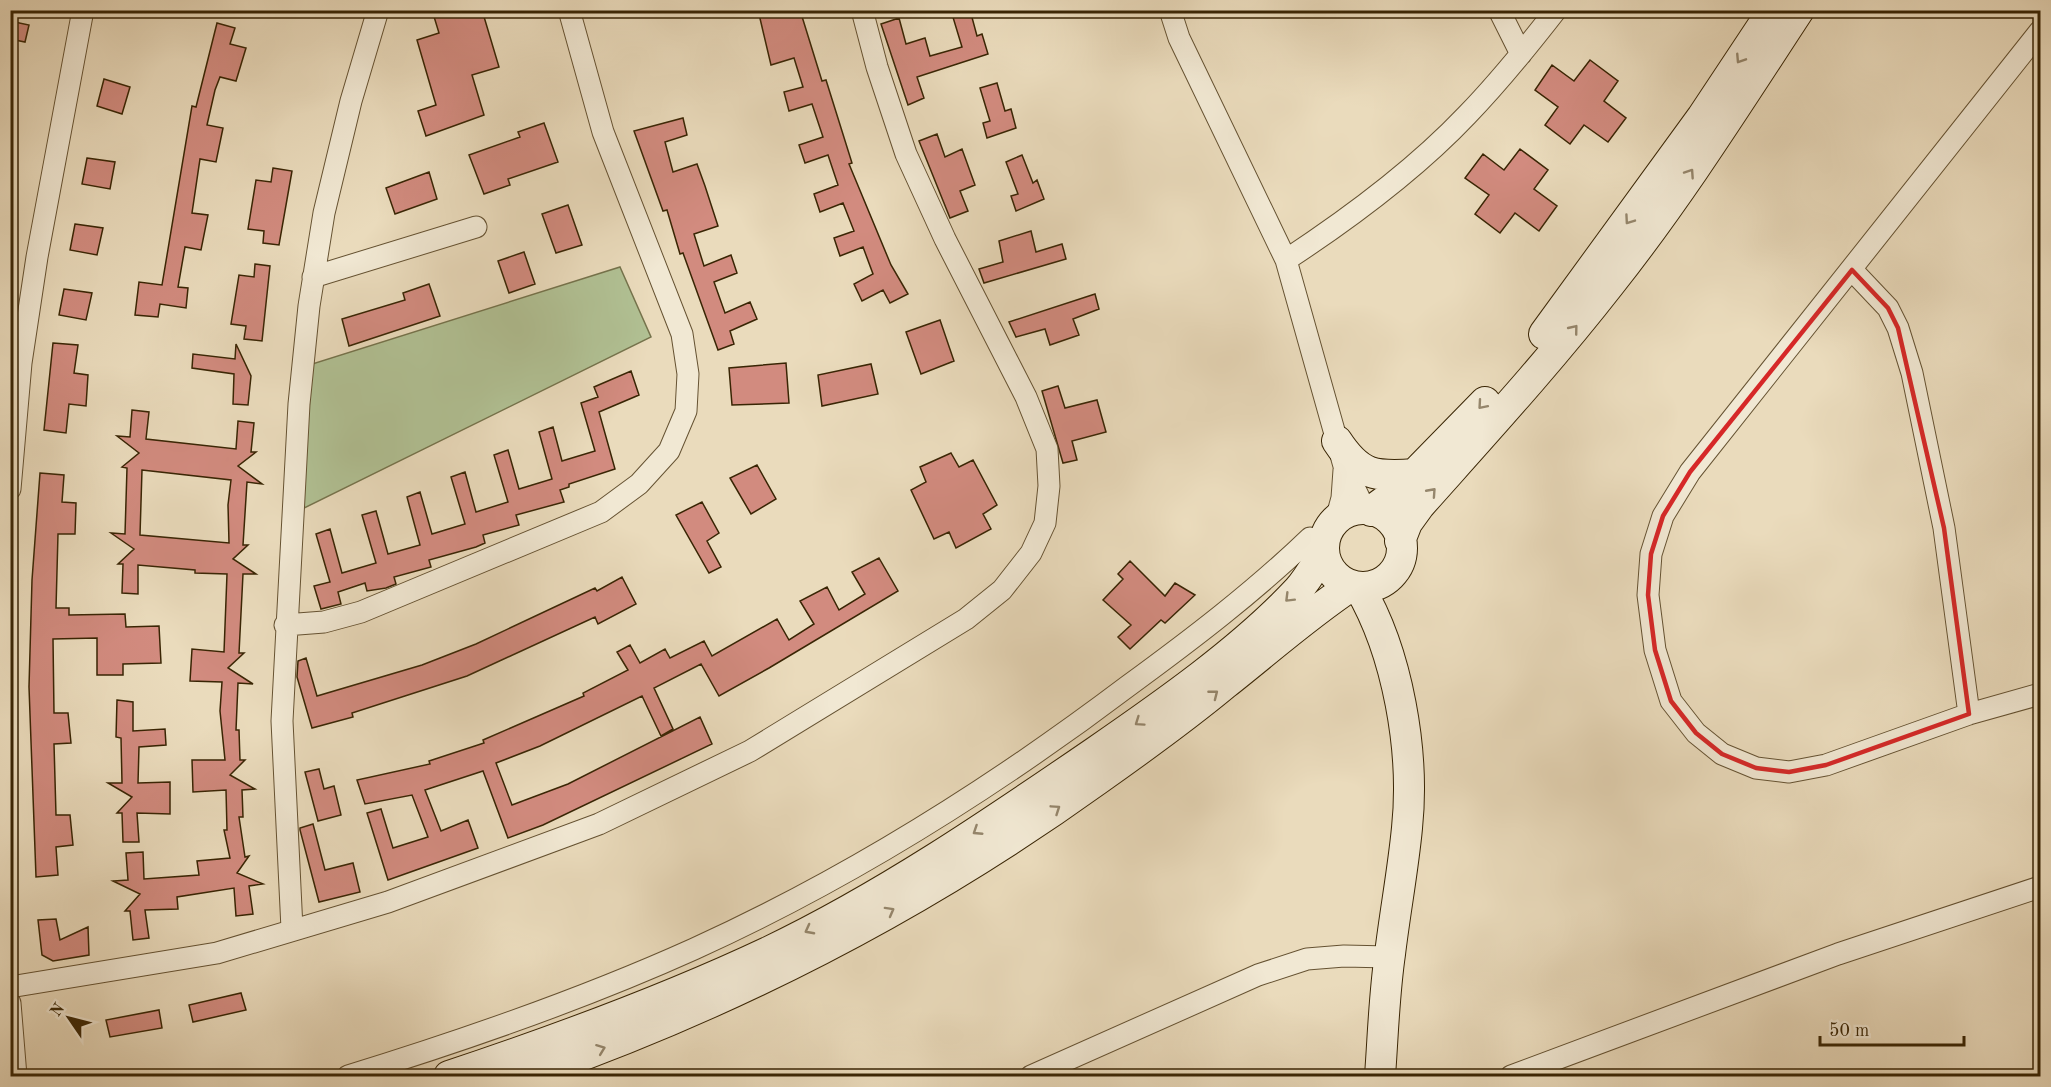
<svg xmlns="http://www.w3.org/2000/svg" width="2051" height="1087" font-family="'Old Standard TT',serif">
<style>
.green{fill:#b1c194;stroke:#75734c;stroke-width:1.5}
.building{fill:#d28b7f;stroke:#392504;stroke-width:1.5;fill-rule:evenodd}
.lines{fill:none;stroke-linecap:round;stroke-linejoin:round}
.street-casing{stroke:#655232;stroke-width:23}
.secondary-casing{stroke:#392504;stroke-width:32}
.street{stroke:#f1e8d3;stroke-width:21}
.secondary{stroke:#f1e8d3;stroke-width:30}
.oneway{stroke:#95866c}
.marked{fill:none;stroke:#d62828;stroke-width:4.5;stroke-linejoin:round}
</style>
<rect width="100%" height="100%" fill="#eadbbc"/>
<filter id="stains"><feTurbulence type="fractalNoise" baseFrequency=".00333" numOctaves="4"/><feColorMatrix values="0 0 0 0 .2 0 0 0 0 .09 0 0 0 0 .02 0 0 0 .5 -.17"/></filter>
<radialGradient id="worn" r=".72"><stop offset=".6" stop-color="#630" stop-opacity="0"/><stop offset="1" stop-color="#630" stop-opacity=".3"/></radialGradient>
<path class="green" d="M620,267L651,337L292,514L309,365Z"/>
<path class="building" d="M432,10H482L499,67L472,75L484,115L426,136L418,111L436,105L417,40L439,33Z
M758,10H800L822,81L826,80L852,163L849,164L891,265L908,294L890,303L883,290L862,301L854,284L873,274L863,247L840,256L834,238L854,231L843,203L820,212L814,194L838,185L828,155L805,163L799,145L823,137L812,104L789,111L784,92L803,87L794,58L771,65Z
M962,10H970L977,36L982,34L988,54L917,77L924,98L908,105L881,24L899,18L906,44L925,38L930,56L962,47L952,14Z
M10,21L29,25L25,42L10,39Z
M217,23L235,28L230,44L246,48L236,81L220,77L215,90L207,125L223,128L216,162L200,159L192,213L208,215L201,250L185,247L178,287L188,288L186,308L160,304L158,317L135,315L139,282L162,285L192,106L196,107Z
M1590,60L1618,81L1604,101L1626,118L1608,142L1584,125L1570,144L1545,125L1558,107L1535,90L1552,65L1574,81Z
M104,79L130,87L122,114L97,106Z
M997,83L1005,111L1011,109L1016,128L987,138L983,123L990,121L980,88Z
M683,118L687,135L665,142L673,172L697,164L705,186L718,226L694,234L704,266L731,255L737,273L714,282L725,313L750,302L757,319L730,331L734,344L718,350L683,253L680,254L667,210L663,211L634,131Z
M544,123L558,162L508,179L510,185L484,194L469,155L520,137L518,132Z
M937,134L945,157L962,149L975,185L960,191L968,211L950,218L919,141Z
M1520,149L1548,170L1534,189L1557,206L1539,231L1515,213L1500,233L1475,214L1489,195L1465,178L1483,154L1504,170Z
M1022,155L1033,183L1037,180L1044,199L1016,211L1011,196L1018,194L1006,162Z
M87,158L115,162L110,189L82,184Z
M273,168L292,171L279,245L263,243L264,231L248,229L256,180L271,182Z
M429,172L437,199L395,214L386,188Z
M568,205L582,245L556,253L542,214Z
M75,224L103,228L97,255L70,250Z
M1031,231L1036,252L1062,244L1066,259L984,283L979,269L1003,262L999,241Z
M524,252L535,284L509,293L498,261Z
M255,264L270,266L262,341L244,339L246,326L231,324L239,275L254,277Z
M429,284L440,316L349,346L342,319L405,300L403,293Z
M64,289L92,293L86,320L59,315Z
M1095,294L1099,309L1073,319L1079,335L1050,345L1045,329L1016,337L1009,322Z
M940,320L954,361L921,374L906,332Z
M53,343L78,345L74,373L88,375L86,406L69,404L66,433L44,430Z
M236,344L251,376L248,405L233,404L234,374L192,368L193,354L235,359Z
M786,363L789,403L732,405L729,368Z
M871,364L878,394L822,406L818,375Z
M631,371L639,395L599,412L615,469L569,484V487L560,490L564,502L516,515L519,525L483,535L485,543L476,547L429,560L431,567L394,577L396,584L386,588L367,591L365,583L338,592L341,604L321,609L314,586L330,582L316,534L330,529L342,573L376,563L362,515L376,511L388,554L420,545L407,497L420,492L432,534L465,524L451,477L465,472L476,512L508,502L494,455L508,450L519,489L552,479L539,432L553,427L562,461L595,451L581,403L598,397L594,387Z
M1058,386L1065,408L1097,400L1106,432L1072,441L1077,460L1063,463L1042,391Z
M132,410L149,412L146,439L236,449L238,421L254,423L251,452H256L238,466L262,484L247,482L243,545H248L233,559L256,574H243L239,653H244L228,668L253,684L238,683L236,730H239L240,760H245L230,775L255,789L242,790L243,817H239L245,857L249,856L237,873L263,884L249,886L253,914L236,916L234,888L177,897L178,909L145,910L149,938L133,940L130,911H125L140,894L113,881L128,880L126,853L143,852L144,879L199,875L197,861L230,858L224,830H227L226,790L193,792L192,760H225L220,711L222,682L190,681L192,649L224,652L227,574L195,573V570L138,565V594L122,593L123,564H118L134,549L111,533L125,534L127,468L122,467L139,453L117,436L130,437ZM142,470L231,480L228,505L229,543L140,535Z
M951,453L959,467L973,460L997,505L983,514L991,529L956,548L949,532L934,539L911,490L926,482L920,467Z
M757,465L776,499L751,514L730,478Z
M40,473L64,475L62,502L76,503L75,534H58L56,608H69V615L125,614L126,627L159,626L161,663L123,664V675H97V638L53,639L54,713H68L71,743L54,744L56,815H70L73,845L56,847L58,875L36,877L29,687L32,580Z
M702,502L719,533L707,541L721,567L709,573L676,515Z
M879,558L898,591L769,668L719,696L701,664L654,688L673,729L661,736L642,696L540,746L496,763L512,805L568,784L700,717L712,744L543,825L508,838L483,771L425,790L441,831L468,820L478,848L388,880L367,813L381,809L393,848L428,837L412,795L365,804L357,780L430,764L429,761L484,743L483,740L584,696L583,693L628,670L617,652L630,645L640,663L665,649L670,658L704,641L712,656L777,619L789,640L814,624L800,601L827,587L839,610L865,594L852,572Z
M1130,561L1165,596L1175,583L1195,595L1165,623L1161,620L1130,649L1118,637L1131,625L1103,600L1123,579L1118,574Z
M622,577L636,604L598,624L595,617L467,676L352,713L353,717L312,728L297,677L298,661L306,658L317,696L422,665L476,644L595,588L597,591Z
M117,700L133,702V731L165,729L166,745L139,747L138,783L170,782V814L137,813L139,842H123L122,813H117L132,797L108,783H122L121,738L116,737Z
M319,769L324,789L334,786L341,815L318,821L305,772Z
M313,824L325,870L353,863L360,892L319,902L300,830V828Z
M56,919L60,940L88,927L89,955L53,961L42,955L38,920Z
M241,993L246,1010L193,1022L189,1005Z
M159,1010L162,1028L110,1037L106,1020Z"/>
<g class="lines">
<defs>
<path id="street" d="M1170,10L1179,38L1286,260L1344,466L1365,510
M1499,10L1521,54
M2040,31L1690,472L1663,516L1651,554L1648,595L1655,650L1671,701L1696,733L1722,754L1756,768L1789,772L1826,765L1969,714L2040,694
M1286,260C1350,218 1414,171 1467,115C1499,82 1528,46 1556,10
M1852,270L1888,308L1898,328L1912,373L1944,528L1969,714
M313,277L476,227
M10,489L21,363L37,257L83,10
M1336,520L1342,498L1344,470
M285,625L324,622L361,612L601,512L639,484L669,451L686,411L688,374L682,334L603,132L569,10
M292,929L282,721L299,404L309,306L324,213L351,101L378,10
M10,987L217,953L388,902L599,824L750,751L966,619L1002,590L1031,553L1045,523L1049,486L1047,449L1026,397L945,239L906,154L877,67L862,10
M10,1003L16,1076
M348,1076C465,1040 581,1000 694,949C848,879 993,788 1128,686C1191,640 1254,592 1310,538
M1031,1076L1258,975L1307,959L1344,956L1389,957
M1511,1076L1838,954L2040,887"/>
<path id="secondary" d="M1544,334L1702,117L1773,10
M1337,441C1360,476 1375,477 1415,474
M1324 548a39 39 0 1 1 78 0a39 39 0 1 1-78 0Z
M1371,511L1397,492L1485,402
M1400,541L1407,523L1420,505C1485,432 1550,361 1610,284C1679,197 1738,103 1799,10
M1359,587C1398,653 1415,752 1407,828C1403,870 1395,912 1390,954C1384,995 1383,1036 1380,1076
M449,1076C557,1040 664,1001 768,952C883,897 990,824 1095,752C1163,705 1242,650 1298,590C1308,579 1316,564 1324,552
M526,1076C729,1005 922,906 1097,780C1141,749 1184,718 1225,684C1267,651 1306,616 1351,586"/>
</defs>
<use href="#street" class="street-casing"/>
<use href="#secondary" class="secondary-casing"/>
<use href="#street" class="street"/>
<use href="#secondary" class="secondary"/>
</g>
<defs><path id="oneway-chevron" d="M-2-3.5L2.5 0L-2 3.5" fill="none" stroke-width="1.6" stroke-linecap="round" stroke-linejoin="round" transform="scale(1.5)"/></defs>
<g class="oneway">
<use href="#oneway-chevron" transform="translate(1740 59) rotate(123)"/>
<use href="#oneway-chevron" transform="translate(1690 173) rotate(-56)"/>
<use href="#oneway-chevron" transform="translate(1629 220) rotate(125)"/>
<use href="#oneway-chevron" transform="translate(1574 329) rotate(-51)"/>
<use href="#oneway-chevron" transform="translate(1482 405) rotate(131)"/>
<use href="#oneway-chevron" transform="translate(1432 492) rotate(-48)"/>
<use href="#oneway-chevron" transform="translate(1289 598) rotate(135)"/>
<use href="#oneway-chevron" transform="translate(1214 694) rotate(-38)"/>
<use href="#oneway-chevron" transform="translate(1139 722) rotate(145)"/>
<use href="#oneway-chevron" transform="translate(1056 809) rotate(-34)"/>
<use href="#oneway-chevron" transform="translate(977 831) rotate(147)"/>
<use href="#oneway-chevron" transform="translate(890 911) rotate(-29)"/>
<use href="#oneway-chevron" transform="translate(809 930) rotate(152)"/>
<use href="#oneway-chevron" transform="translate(601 1049) rotate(-21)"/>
</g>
<path class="marked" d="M1852,270L1888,308L1898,328L1944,528L1969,714L1826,765L1789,772L1756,768L1722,754L1696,733L1671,701L1655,650L1648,595L1651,554L1663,516L1690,472Z"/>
<rect width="2051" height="1087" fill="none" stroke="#eadbbc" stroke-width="36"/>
<rect x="12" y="12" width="2027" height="1063" fill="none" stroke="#392504" stroke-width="3"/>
<rect x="18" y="18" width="2015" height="1051" fill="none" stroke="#392504" stroke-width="1.5"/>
<g transform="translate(69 1018) rotate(305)" stroke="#f1e8d3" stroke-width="4.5" paint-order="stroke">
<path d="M0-4.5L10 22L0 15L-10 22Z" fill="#392504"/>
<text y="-9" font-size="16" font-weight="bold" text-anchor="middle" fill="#392504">N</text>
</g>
<path d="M1820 1036v9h144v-9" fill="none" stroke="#392504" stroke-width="3"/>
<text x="1829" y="1036" font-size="18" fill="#392504" stroke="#f1e8d3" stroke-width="4.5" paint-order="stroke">50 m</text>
<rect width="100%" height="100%" filter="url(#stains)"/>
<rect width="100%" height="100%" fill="url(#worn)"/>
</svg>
